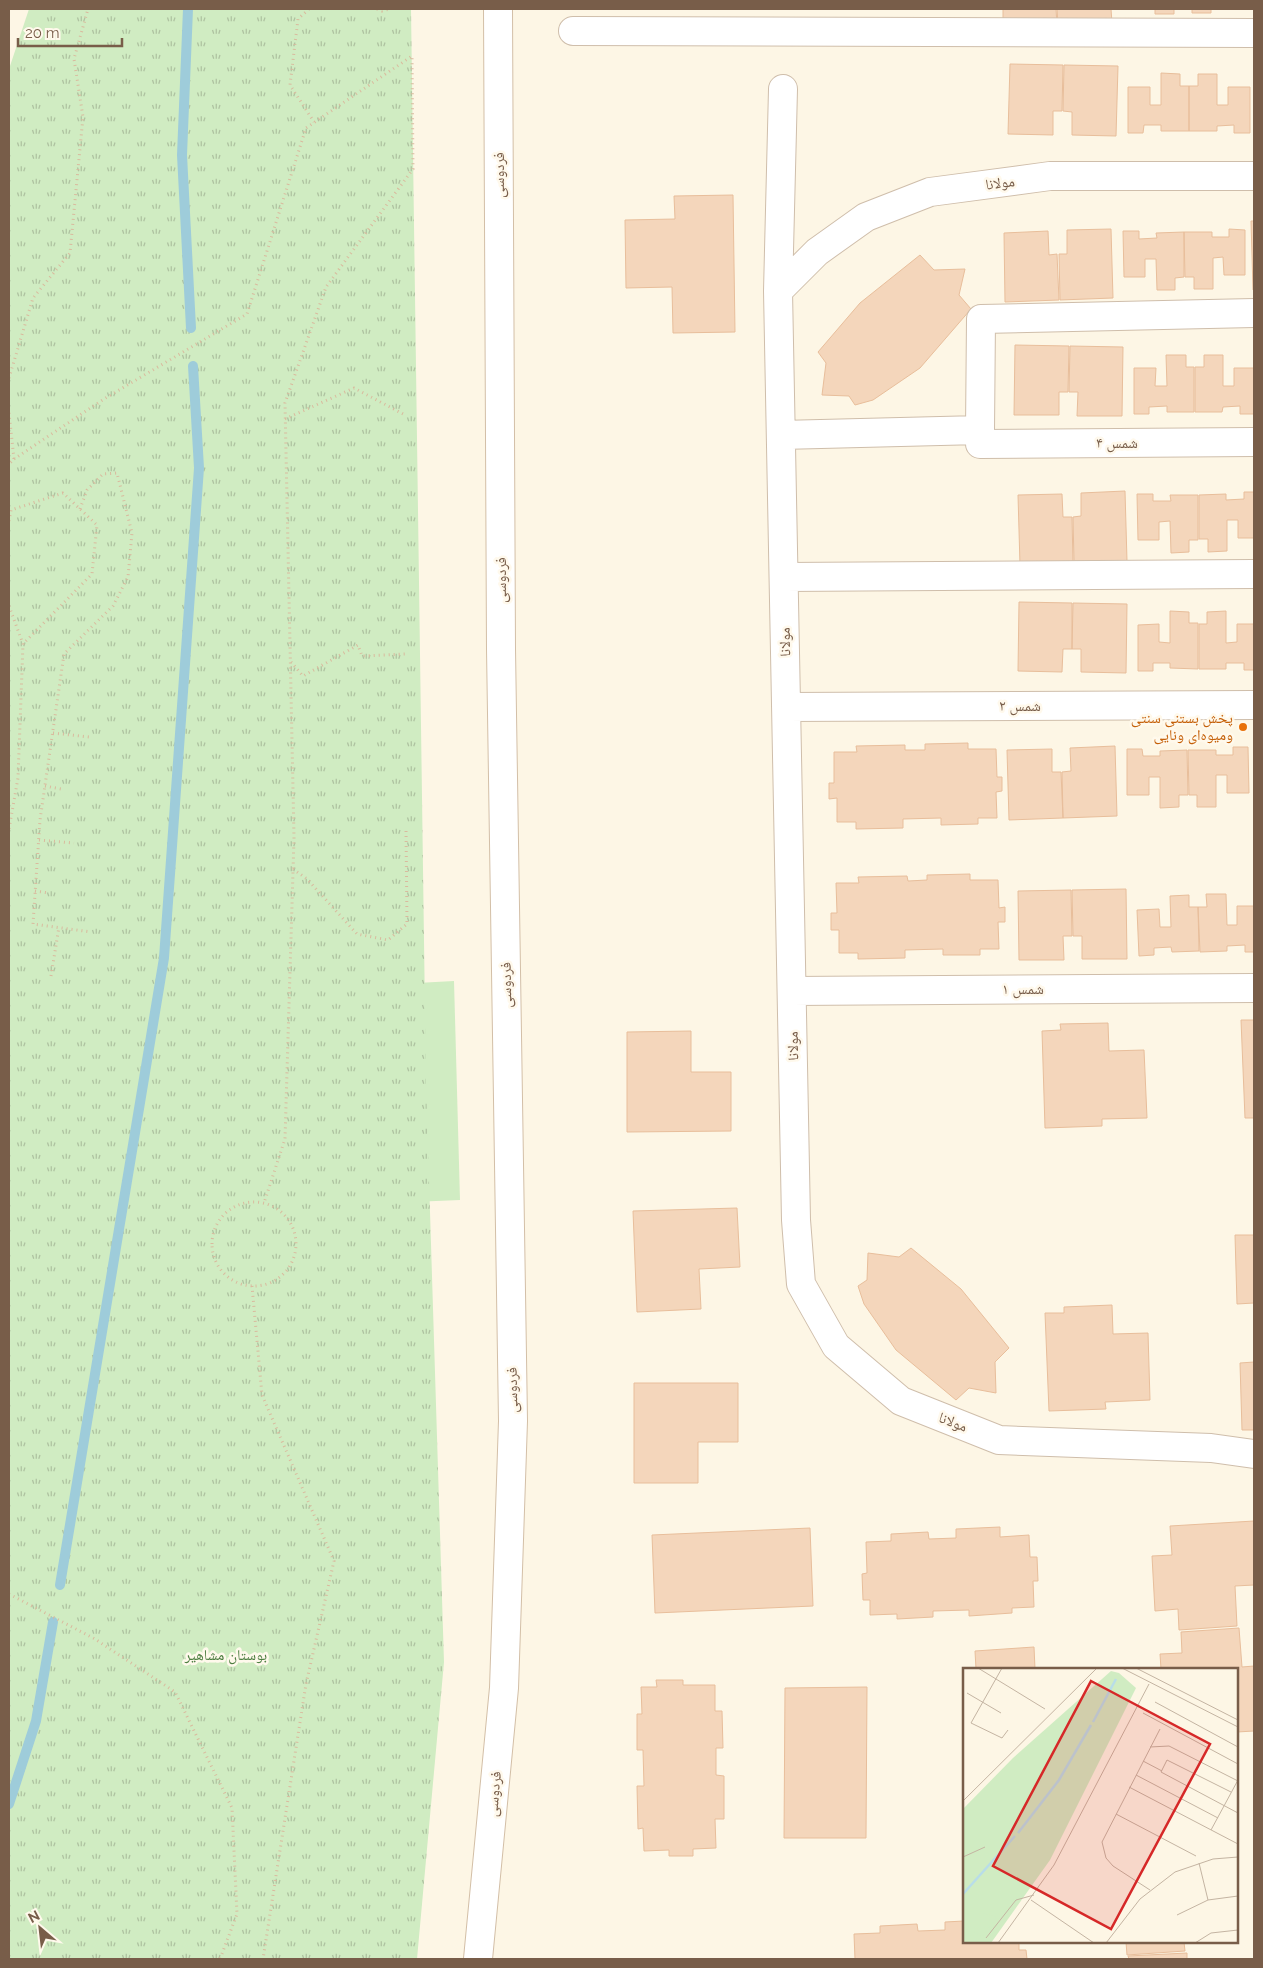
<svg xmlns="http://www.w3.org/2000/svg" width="1263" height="1968" font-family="Raleway,'Noto Naskh Arabic',sans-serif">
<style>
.grass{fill:#d0ecc2}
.park{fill:url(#park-tufts)}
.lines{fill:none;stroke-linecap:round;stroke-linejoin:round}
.stream{stroke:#9eccda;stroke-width:10}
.building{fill:#f4d6bb;stroke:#e8be9b}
.street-casing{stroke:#cfbeab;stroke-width:30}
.secondary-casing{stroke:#d3bfa7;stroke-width:30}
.path{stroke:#d9ba9e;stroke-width:3;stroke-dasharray:1 4;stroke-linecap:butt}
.street{stroke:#fff;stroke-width:28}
.secondary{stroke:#fff;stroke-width:28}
.food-dot{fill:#e8710a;stroke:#fff9ec;stroke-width:2}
.labels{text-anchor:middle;stroke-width:5;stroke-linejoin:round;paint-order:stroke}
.street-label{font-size:15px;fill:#785d49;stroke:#fff9ec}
.food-label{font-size:15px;fill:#c56008;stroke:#fff9ec;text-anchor:end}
.park-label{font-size:15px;fill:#4d7e40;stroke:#fff9ec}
.inset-river{fill:none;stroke:#b8dde8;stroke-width:2.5}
.inset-road{fill:none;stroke:#c4b4a2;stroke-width:1}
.view{fill:#d62828;fill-opacity:0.15;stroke:#d62828;stroke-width:2.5}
.inset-edge{fill:none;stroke:#785d49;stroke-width:2.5}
</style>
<defs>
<pattern id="park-tufts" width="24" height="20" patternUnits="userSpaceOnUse" patternTransform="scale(1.25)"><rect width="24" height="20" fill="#d0ecc2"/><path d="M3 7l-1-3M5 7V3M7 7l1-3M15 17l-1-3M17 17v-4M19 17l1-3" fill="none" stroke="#aec2a0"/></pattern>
</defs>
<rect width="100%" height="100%" fill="#fdf6e5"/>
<path class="grass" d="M454,981L460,1200L364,1204L361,986Z"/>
<path class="park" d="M29,9H411L426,1083L444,1662L417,1959H9V69Z"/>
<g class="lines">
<path class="stream" d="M188,9L182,155L191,328
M60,1585L164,958L199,468L193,366
M9,1804L36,1721L53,1622"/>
</g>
<path class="building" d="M1003,9H1056L1057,25L1003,26Z
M1057,9H1111L1112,23L1058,24Z
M1155,9H1174V14H1155Z
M1192,9H1211V13H1192Z
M1010,64L1063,65L1062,111H1053V135L1008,134Z
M1064,65L1118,66L1116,136L1072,135V112L1063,111Z
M1161,73L1180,74V86H1189V131H1161V125H1144L1143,133H1128V87H1150V105H1161Z
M1198,74H1217V105H1228V87H1250V133H1234V125L1217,126V131H1189V86H1198Z
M733,195L735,332L673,333L672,287L626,288L625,220L675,219L674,196Z
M1251,221H1254V290H1253Z
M1111,229L1113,298L1060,300L1059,254H1067V230Z
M1229,229L1245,230V275H1224L1223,257L1213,258V289H1194V277H1185L1184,232H1212V237H1229Z
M1048,231L1049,255L1057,254L1059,300L1005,302L1004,233Z
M1123,231H1139V239L1157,238L1156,233L1184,232V277L1175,278V290H1157L1156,259H1145V277H1124Z
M920,255L934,270L965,269L959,295L971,309L920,368L873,400L855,405L849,396L822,395L826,363L818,352L860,303Z
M1015,345L1069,346L1068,392H1059V415H1014Z
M1070,346L1123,347L1122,416H1077L1078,392H1069Z
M1166,355H1186V367H1194V412H1167V406L1149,407V414H1134V368H1156L1155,386H1167Z
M1204,355H1223V386H1234V368H1254V414H1240V406L1223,407L1222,412H1195V367H1204Z
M1125,491L1127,561L1074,562L1073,517L1081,516V493Z
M1244,492H1254V538H1238V520H1227V551L1208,552V539H1199V495L1226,494V500L1244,499Z
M1062,494L1063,517H1072L1073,563L1020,565L1018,495Z
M1137,494H1153V501H1171L1170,495H1198V540H1189V552L1171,553L1170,521L1159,522V540H1138Z
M1019,602L1072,603V649H1063L1062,672L1018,671Z
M1073,603L1127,604L1126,673L1081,672V649H1072Z
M1170,611L1189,612V623H1198V669L1170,668V663H1153V671H1138V625L1159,624V642L1170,643Z
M1226,611V643L1237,642V624H1254V670H1244V663H1226V669H1199V624H1207V612Z
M968,743V749H996L997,777H1002V791L996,792L997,818H978V824L941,825V818L903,819V828L856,829V822H837V798L829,799V783H834V752H857L856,746L905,745V750H925V744Z
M1115,746L1117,816L1063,818L1062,772L1071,771L1070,748Z
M1233,747H1248L1249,793H1227V775H1216V807H1197V795H1189L1188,750H1216V755H1233Z
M1052,749V772H1061L1063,818L1009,820L1007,750Z
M1127,749H1142L1143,756H1160V751L1187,750L1188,795H1179V807L1160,808V777H1149V795H1127Z
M970,874V880H998L999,908L1005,907V922H998L999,949H980V955H943V949L905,950V958L858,959V953H839V930H831V913H837L836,883H859L858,877L907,876L908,881L927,880V875Z
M1126,889L1127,959H1082V936H1073L1072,890Z
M1071,890L1072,936H1063L1064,960H1019L1018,891Z
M1206,894H1226L1227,925H1237V906H1254V952H1245V945L1227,946V951L1200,952L1198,907H1207Z
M1189,895V907H1198L1199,951L1172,952L1171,947L1154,948V955L1139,956L1137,910L1159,909L1160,927H1171L1170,896Z
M1241,1020H1254V1118H1245Z
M1108,1023L1109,1051L1144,1050L1147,1118L1102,1119V1126L1045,1128L1042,1031L1061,1030L1060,1024Z
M691,1031V1072H731V1131L627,1132V1032Z
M737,1208L740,1267L699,1269L701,1309L637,1312L633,1211Z
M1235,1235H1254V1303L1237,1304Z
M911,1248L961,1289L1009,1348L995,1362L996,1393L969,1388L956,1400L896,1350L864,1304L858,1286L867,1280L868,1253L899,1257Z
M1112,1305L1113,1334L1148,1333L1150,1400L1105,1402L1106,1409L1049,1411L1045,1313H1064V1307Z
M1254,1362V1430H1242L1240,1363Z
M634,1383H738V1442H698V1483H634Z
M1254,1521V1585L1235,1586L1237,1626L1179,1630L1178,1609L1155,1611L1152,1556L1172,1555L1170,1526Z
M1000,1527V1537L1029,1535L1030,1557H1037L1038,1581H1033L1034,1607L1012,1608V1613L969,1616V1610L933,1611V1617L897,1619V1614L870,1615V1600H863L862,1574L867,1573L866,1542L891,1541V1534L928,1532L929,1539L956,1538V1529Z
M810,1528L813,1606L655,1613L652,1535Z
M1239,1628L1242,1667L1254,1666V1731L1237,1732V1669H1161L1160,1654L1182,1653L1181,1632Z
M1034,1647L1035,1669H976L975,1651Z
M656,1680H683V1685H715V1711H722L723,1748H716V1775L724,1776V1819H715L716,1848L693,1849V1856H669V1850L644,1851L643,1828L638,1829L637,1786H644L643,1750H637V1714H642L641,1687H657Z
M867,1687L866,1838H784L785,1688Z
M964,1921V1942H1019V1950H1026L1027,1959H855L854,1934L880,1933V1926L917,1924L918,1931L945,1930V1922Z
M1126,1942H1184L1185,1951L1127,1955Z
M1187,1953V1959H1129L1128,1956Z"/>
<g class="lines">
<defs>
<path id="street" d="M573,31L1254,33
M783,89L778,291L796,1220L801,1284L836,1346L901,1401L999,1440L1211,1448L1254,1454
M778,291L817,252L866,217L930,192L1050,176H1254
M1254,313L981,319L980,430V444L1254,442
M781,435L980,430
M784,577L1254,574
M786,707L1254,705
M792,991L1254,988"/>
<path id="secondary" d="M478,1959L504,1688L513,1421L501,649L498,9"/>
</defs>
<use href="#street" class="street-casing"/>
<use href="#secondary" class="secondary-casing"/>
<path class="path" d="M309,9L298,19L290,85L314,122
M377,9L382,11L389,9
M450,9V10
M9,378L33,298L70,253L83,117L74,59L88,9
M9,413L14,459L9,464
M285,419L354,388L405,415
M14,459L104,399L247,314L306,128L412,56L413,169L326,287L285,403L294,838L285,1139L264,1203
M80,509L87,490L103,474L117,473L132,533L128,577L113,606L64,654L40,820L33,924L91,932
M9,521L11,510L63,493L97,525L92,574L23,644
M9,606L23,644L18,778L9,829
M291,662L303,676L358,645L362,656L406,654
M53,733L89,737
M45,786L61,789
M39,840L74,843
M293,869L307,879L357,934L388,940L407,924L406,828
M35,891L49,893
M51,976L59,927
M212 1244a42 42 0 1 1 84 0a42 42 0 1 1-84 0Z
M252,1286L262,1395L334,1561L306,1684L263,1959
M9,1594L95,1639L175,1692L232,1808L237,1914L220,1959"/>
<use href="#street" class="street"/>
<use href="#secondary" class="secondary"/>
</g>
<circle class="food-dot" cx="1243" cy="727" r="5"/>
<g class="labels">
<g class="street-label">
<text transform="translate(499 175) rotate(-90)" y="5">فردوسی</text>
<text transform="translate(1000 183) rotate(-7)" y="5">مولانا</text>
<text x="1117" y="448">شمس ۴</text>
<text transform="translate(501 580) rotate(-90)" y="5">فردوسی</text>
<text transform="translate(785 642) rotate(-91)" y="5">مولانا</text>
<text x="1020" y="711">شمس ۲</text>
<text transform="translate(506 985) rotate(-91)" y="5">فردوسی</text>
<text x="1023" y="994">شمس ۱</text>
<text transform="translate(793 1046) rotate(-91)" y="5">مولانا</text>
<text transform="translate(512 1390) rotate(-91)" y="5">فردوسی</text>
<text transform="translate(953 1422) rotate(21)" y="5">مولانا</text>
<text transform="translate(494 1794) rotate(-85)" y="5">فردوسی</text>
</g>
<g class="food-label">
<text x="1233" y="723">پخش بستنی سنتی<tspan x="1233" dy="17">ومیوه‌ای ونایی</tspan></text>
</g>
<g class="park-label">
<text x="226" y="1660">بوستان مشاهیر</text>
</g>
</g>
<g transform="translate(963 1668)">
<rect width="275" height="275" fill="#fdf6e5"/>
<path d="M148,3L156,5L173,20L87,192L28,275H0V141L50,90Z" fill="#d0ecc2"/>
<path d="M19,245L34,249L19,269L10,263Z" fill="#d0ecc2"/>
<path class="inset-river" d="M130,54L153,11M55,165L96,112L128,57M0,226L52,168"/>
<path class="inset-road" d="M15,0L82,41M39,0L8,55L39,70L45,62M159,0L275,59M173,0L275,52M4,25L38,45M192,34L275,79M180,45L275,96M187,79L206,78L275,113M180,93L199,103M173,107L255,150M166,119L275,176M268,124L204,92L198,104L275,145M0,133L134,0M153,146L233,188M248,162L275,112M0,189L22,179M236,195L245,232M187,222L150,198L143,190L139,174L197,61M68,232L131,275M214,247L245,232L275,228M23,270L53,232L71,227M35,275L91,197L186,16M143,275L177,231L212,204L250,191L275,189M232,275L248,265L275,262"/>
<path class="view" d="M128,13L247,76L148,261L30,198Z"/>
<rect width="275" height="275" class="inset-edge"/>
</g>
<rect width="1263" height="1968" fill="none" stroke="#785d49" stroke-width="20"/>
<g transform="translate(40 1928) rotate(332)" stroke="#fff9ec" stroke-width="4" paint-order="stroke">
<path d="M0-4L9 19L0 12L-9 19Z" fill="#785d49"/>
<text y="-8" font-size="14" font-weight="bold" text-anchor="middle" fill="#785d49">N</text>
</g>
<path d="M18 38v8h104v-8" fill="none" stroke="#785d49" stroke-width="2.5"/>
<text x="25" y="38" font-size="15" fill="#785d49" stroke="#fff9ec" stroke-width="4" paint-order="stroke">20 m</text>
</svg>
